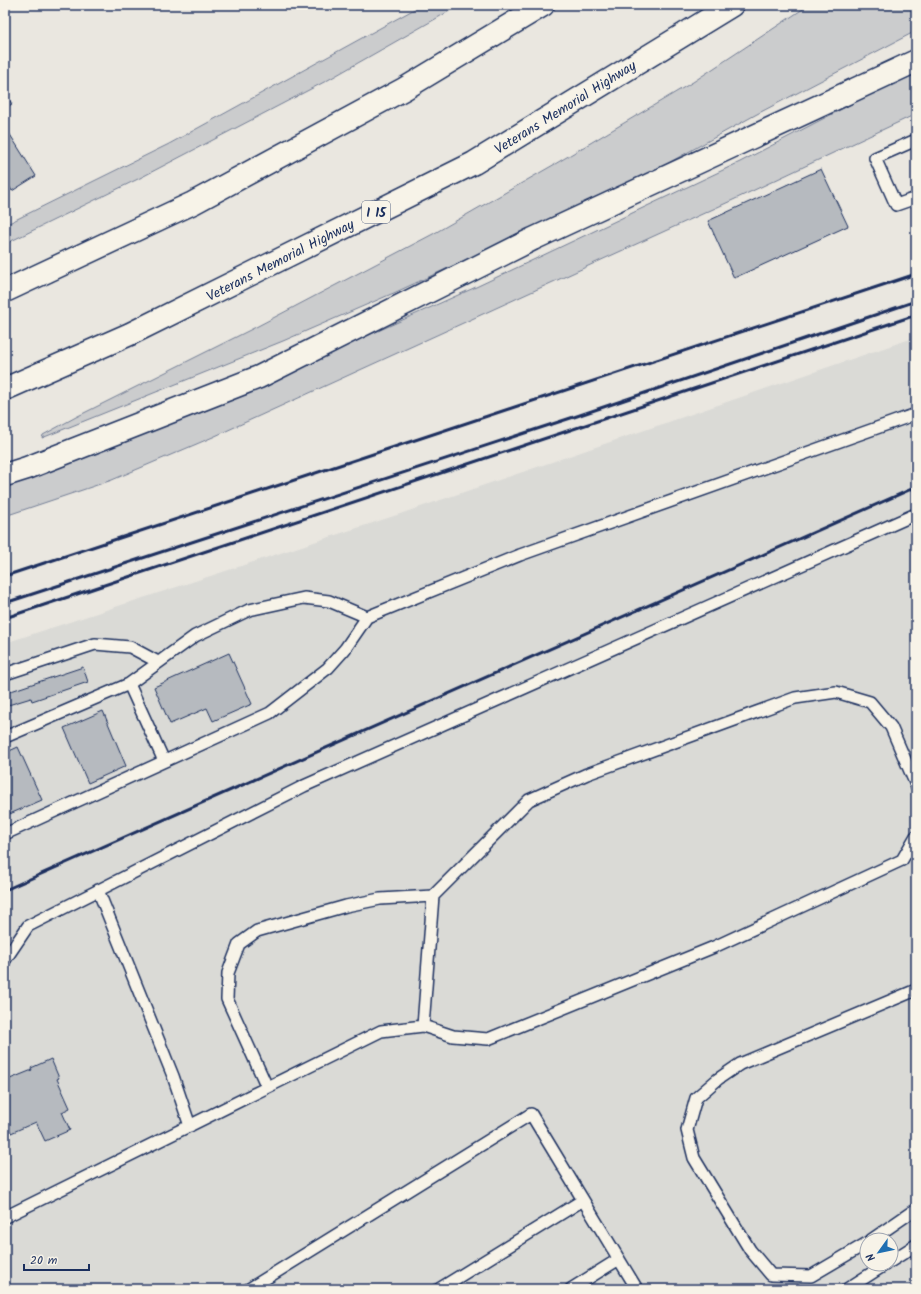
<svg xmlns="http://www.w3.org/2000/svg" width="921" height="1294" font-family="Kalam,sans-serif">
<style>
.built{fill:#dadad6;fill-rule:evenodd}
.green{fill:#cbcccd;stroke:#737e96}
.building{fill:#b6babf;stroke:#1b2f5e}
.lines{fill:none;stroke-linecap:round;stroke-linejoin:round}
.lane-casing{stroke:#1b2f5e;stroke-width:14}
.highway-casing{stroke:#1b2f5e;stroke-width:25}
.lane{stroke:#f7f3e8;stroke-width:11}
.highway{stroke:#f7f3e8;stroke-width:22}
.rail{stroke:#1b2f5e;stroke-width:3}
.labels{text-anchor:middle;stroke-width:3;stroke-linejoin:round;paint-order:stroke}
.shield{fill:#f7f3e8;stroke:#5d6a87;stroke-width:1}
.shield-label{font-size:13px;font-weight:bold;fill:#1b2f5e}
.street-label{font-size:14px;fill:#1b2f5e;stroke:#f7f3e8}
</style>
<rect width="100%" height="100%" fill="#eae7e0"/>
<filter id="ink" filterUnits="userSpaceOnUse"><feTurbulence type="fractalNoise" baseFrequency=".025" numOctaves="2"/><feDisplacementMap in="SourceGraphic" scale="8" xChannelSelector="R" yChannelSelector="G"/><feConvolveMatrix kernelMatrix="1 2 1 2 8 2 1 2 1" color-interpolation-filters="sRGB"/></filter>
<g filter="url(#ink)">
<path class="built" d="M916,337V1289H5V643L397,515ZM867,1240H891V1264H867Z"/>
<path class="green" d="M422,5H460L328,80L140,178L5,244V225L169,144Z
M809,5H916V31L757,114L632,183L396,292L283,341L42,438L43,435L76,417L256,327L433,234L555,164L693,82Z
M916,73V114L733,200L213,437L112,480L5,516V482L349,344L476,287L740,162L888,85Z"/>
<path class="building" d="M5,94L12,104L5,108Z
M9,133L36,176L12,191L5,179V135Z
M821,169L848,226L734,278L708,221Z
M229,653L252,704L213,721L207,708L170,724L154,687Z
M83,667L88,682L32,701L31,698L5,706V693Z
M103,711L126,766L88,783L64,728Z
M18,747L42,800L5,816V753Z
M51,1059L59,1078L57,1079L70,1108L62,1112L70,1130L45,1141L36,1122L11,1133L5,1120V1081L32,1070L31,1068Z"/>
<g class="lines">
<defs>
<path id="lane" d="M916,140L875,158L896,205L916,198
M5,674L95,644L130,647L158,662
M129,684L164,761
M5,737L129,684L195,636L249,610L304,598L329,601L367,617
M5,834L270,713L328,668L345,649L367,617L520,555L916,414
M98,890L173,1076L190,1126
M5,960L28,926L304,786L916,514
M423,1026L433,896
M267,1087L227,999L228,973L239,944L257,931L346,906L380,899L433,896L529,800L587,774L795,698L836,692L870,702L891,727L916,785
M5,1217L381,1031L423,1026L453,1036L488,1039L714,947L902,860L916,836
M871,1240L916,1209
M867,1243L811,1276L771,1275L750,1250L694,1158L687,1130L696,1098L718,1079L740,1064L916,990
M891,1261L916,1245
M249,1289L531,1114L637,1289
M439,1289L583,1200
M571,1289L619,1259
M847,1289L886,1264"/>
<path id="highway" d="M5,291L193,203L404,89L543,5
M5,389L130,334L474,163L732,5
M5,475L27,468L259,377L533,239L916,61"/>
</defs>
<use href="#lane" class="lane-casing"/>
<use href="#highway" class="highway-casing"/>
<use href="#lane" class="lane"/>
<use href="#highway" class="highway"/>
<path class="rail" d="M5,576L916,274
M5,603L577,416L916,301
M5,618L916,315
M5,890L916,487"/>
</g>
</g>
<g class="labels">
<rect class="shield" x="362" y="201" width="28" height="22" rx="3"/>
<g class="shield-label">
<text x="376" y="217">I 15</text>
</g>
<g class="street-label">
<text transform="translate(565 107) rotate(-32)" y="5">Veterans Memorial Highway</text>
<text transform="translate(280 260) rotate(-27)" y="5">Veterans Memorial Highway</text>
</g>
</g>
<rect width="921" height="1294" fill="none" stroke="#f7f3e8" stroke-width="20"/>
<rect x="10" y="10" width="901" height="1274" fill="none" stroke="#1b2f5e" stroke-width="1.5" filter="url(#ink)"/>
<g transform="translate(879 1252) rotate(237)"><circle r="19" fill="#f7f3e8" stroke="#9fa5b1"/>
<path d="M0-3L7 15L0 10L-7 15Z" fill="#1f6fb2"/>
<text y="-6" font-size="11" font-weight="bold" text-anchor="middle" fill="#1b2f5e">N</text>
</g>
<path d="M24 1264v6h65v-6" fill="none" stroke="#1b2f5e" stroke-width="2"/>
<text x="30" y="1264" font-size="12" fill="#1b2f5e" stroke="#f7f3e8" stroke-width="3" paint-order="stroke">20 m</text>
</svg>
